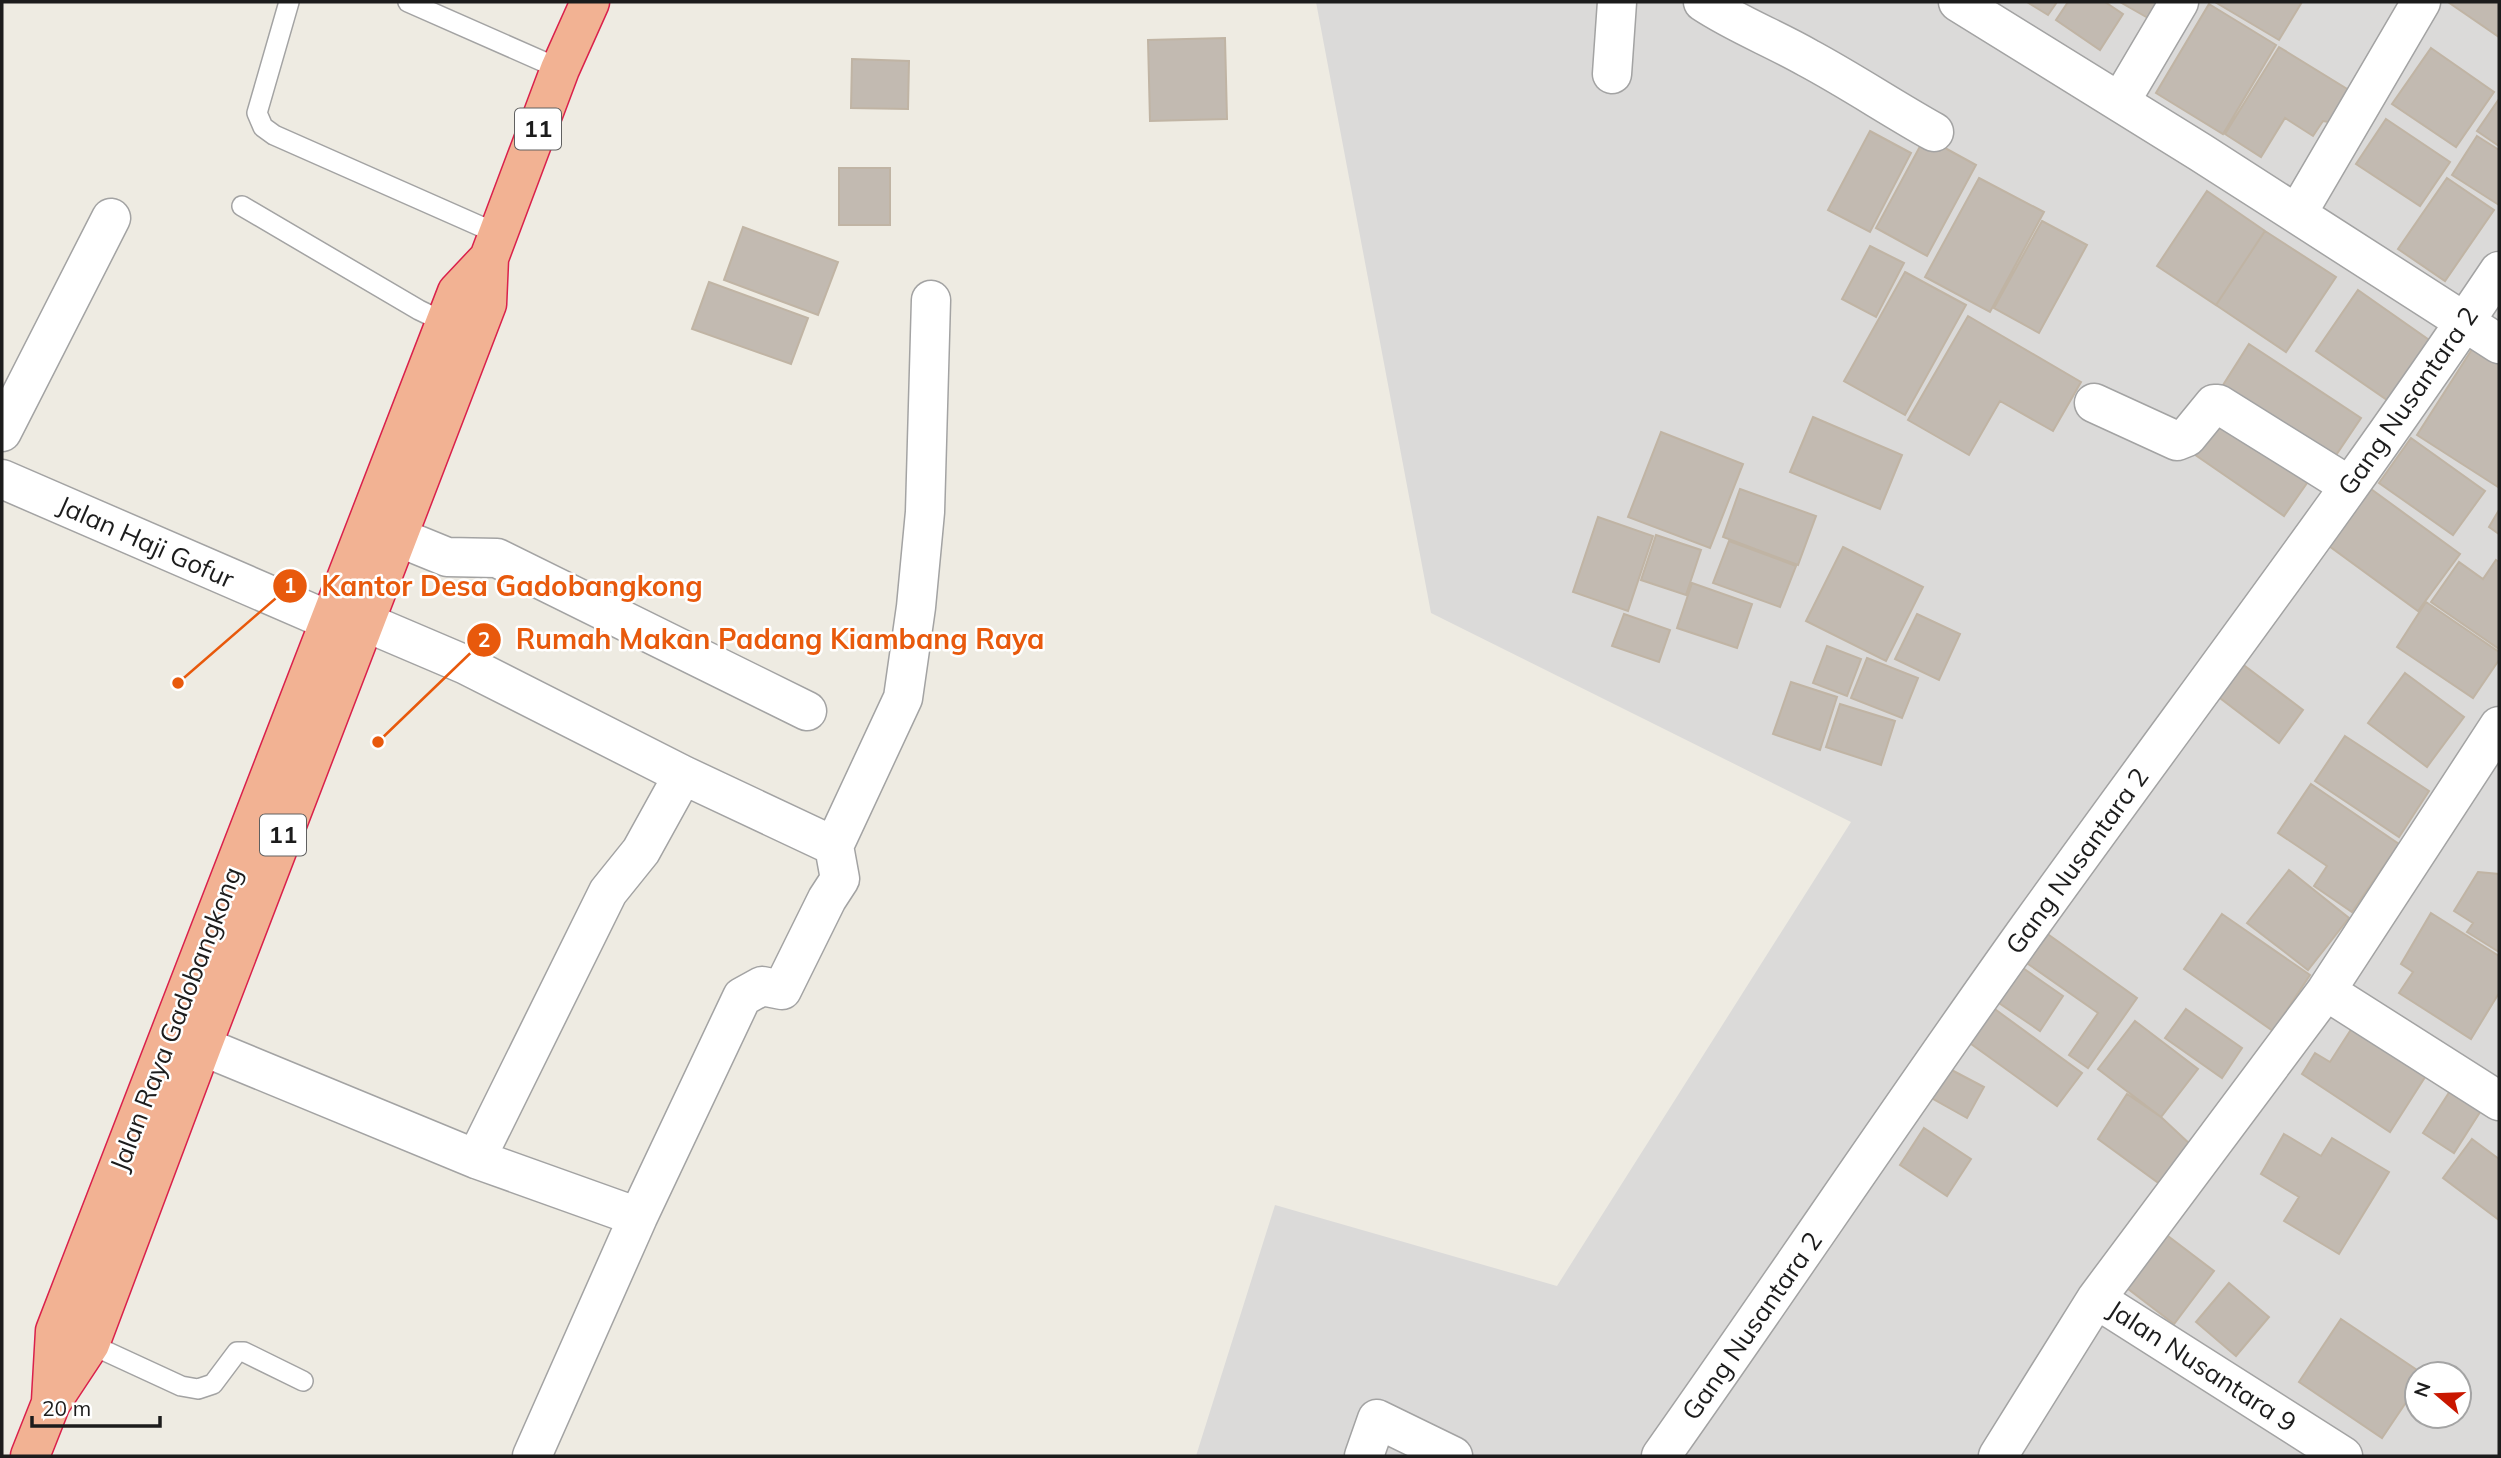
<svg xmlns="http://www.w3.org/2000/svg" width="2501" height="1458" font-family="Mulish,sans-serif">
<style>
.residential{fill:#dbdad9;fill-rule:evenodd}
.building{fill:#c2bab1;stroke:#c0b4a4;stroke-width:2}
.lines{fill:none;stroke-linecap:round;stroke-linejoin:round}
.service-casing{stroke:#a3a3a3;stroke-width:22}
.minor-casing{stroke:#a3a3a3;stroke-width:41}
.tertiary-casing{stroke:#a3a3a3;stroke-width:41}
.trunk-casing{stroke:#da214b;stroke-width:41}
.service{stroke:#fff;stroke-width:19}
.minor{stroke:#fff;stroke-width:38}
.tertiary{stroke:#fff;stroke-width:38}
.trunk{stroke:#f2b293;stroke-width:38}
.labels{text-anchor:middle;stroke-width:5;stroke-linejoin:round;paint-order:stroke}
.shield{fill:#fff;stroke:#606060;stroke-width:2}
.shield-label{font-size:24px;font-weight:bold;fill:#1c1c1c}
.street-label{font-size:26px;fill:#1c1c1c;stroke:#fff}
.leader{fill:none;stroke:#e8590c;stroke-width:2.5}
.callout-dot{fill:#e8590c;stroke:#fff;stroke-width:2.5}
.mark-label{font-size:21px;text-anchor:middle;font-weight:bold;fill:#fff}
.callout-label{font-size:28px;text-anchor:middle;font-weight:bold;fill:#e8590c;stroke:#fff;stroke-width:5;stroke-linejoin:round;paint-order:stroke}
</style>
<rect width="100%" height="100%" fill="#eeebe2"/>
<path class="residential" d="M1316,2H2499V1456H1196L1275,1205L1557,1286L1851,822L1431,613ZM2417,1374H2459V1416H2417Z"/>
<path class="building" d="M2027,2H2057L2048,15Z
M2068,2H2105L2123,14L2100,50L2056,20Z
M2120,2H2158L2148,18Z
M2215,2H2302L2279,40Z
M2448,2H2499V37Z
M2209,4L2276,45L2223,134L2156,93Z
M1225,38L1227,119L1150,121L1148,40Z
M2279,47L2357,95L2339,124L2323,121L2313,136L2285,118L2261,157L2225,134Z
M2431,48L2494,92L2456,147L2392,104Z
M852,59L909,61L908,109L851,108Z
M2499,99V146L2477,131Z
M2386,119L2450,162L2420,206L2356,164Z
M1870,131L1911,153L1870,232L1828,210Z
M2477,136L2499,150V205L2452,175Z
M1925,137L1976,165L1927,256L1876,228Z
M839,168H890V225H839Z
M1979,178L2044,212L1990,312L1925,277Z
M2447,178L2494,210L2445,281L2398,249Z
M2207,191L2265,231L2216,305L2157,266Z
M2042,221L2087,245L2039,333L1994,308Z
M743,227L838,262L818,315L724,280Z
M2265,231L2336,277L2286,352L2216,305Z
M1870,246L1904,263L1876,317L1842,299Z
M1905,272L1966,305L1905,415L1844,381Z
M709,282L808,318L791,364L692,329Z
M2358,290L2432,342L2390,402L2316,351Z
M1968,316L2081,382L2053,431L2000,401L1969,455L1908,420Z
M2478,340L2499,354L2498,487L2417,435Z
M2249,344L2361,418L2328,467L2218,393Z
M2220,409L2314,473L2284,516L2191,452Z
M1813,417L1902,455L1880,509L1790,472Z
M1661,432L1743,464L1710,548L1628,517Z
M2411,438L2485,491L2453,535L2379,483Z
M1740,489L1816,516L1798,565L1723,537Z
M2371,489L2460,554L2418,611L2329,546Z
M2499,510V534L2489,527Z
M1598,517L1653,536L1628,611L1573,592Z
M1656,535L1701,550L1686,595L1641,580Z
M1729,541L1796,566L1780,607L1713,583Z
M1843,547L1923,587L1886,661L1806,621Z
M2496,560L2499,562V649L2431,602L2459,562L2483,579Z
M1692,583L1752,604L1737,648L1677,628Z
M2426,602L2499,652V660L2473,698L2397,647Z
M1624,614L1670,630L1659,662L1612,646Z
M1917,614L1960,634L1939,680L1895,659Z
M1827,646L1861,659L1847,696L1813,683Z
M1867,658L1918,678L1902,718L1851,698Z
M2241,663L2303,710L2279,743L2216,695Z
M2405,673L2464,717L2427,767L2368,723Z
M1791,682L1837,697L1820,750L1773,734Z
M1840,704L1895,721L1881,765L1826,747Z
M2345,736L2429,791L2399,837L2315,781Z
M2311,784L2399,844L2352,912L2314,886L2327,866L2278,833Z
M2289,870L2349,918L2308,970L2247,923Z
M2478,872L2499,874V952L2467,932L2473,923L2454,911Z
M2431,913L2499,956V993L2471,1039L2399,993L2413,972L2401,964Z
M2222,914L2310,975L2273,1031L2184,969Z
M2042,930L2137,998L2088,1068L2069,1055L2098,1013L2021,959Z
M2020,966L2063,996L2040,1031L1996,1001Z
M1992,1007L2082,1073L2057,1106L1967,1041Z
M2186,1009L2242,1048L2222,1078L2165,1038Z
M2135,1021L2198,1069L2161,1117L2098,1069Z
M2354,1025L2427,1074L2390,1132L2302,1074L2315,1053L2330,1062Z
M1944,1066L1984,1087L1967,1118L1928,1096Z
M2452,1088L2482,1109L2454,1153L2423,1133Z
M2127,1094L2161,1117L2193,1147L2164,1187L2098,1139Z
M1924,1128L1971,1159L1947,1196L1900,1165Z
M2284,1134L2321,1156L2332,1138L2389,1172L2339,1254L2284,1221L2299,1197L2261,1174Z
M2472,1139L2499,1159V1220L2443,1178Z
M2164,1233L2214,1271L2174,1324L2123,1285Z
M2229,1283L2269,1317L2236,1356L2196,1322Z
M2341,1319L2423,1374H2417V1386L2382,1438L2299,1382Z"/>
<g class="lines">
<defs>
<path id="service" d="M289,2L257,113L263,127L274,135L498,234
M408,2L560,69
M242,206L419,310L446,323
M90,1344L181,1386L198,1389L213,1384L237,1352H244L303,1381"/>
<path id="minor" d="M1703,2C1736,24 1773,38 1808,58C1851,81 1891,108 1934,132
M1958,2L2200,152L2499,344
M1612,74L1617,2
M2120,102L2179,2
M2297,214L2421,2
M2094,403L2177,441L2187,437L2214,404H2218L2348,485
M2,432L111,218
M398,537L447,557L497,558L807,711
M365,622L466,665L683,775L834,846
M2326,991L2499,1101
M202,1046L476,1159L638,1217
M476,1159L608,892L641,851L683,775
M2096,1299L2343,1456
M532,1456L638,1217L742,997L762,986L782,990L827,899L840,879L834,846L903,698L916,607L925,512L931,300
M1364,1456L1377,1419L1453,1456
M1661,1456C1786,1279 1906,1099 2032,923C2188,706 2350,493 2499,271
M1998,1456L2096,1299L2326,991L2499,726"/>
<path id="tertiary" d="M2,479L330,621"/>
<path id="trunk" d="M51,1401L55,1331L457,292L489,258
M30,1456L51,1403L90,1344L202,1046L487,304L489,258L560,69L590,2"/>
</defs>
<use href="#service" class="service-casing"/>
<use href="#minor" class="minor-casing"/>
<use href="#tertiary" class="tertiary-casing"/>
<use href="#trunk" class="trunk-casing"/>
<use href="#service" class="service"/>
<use href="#minor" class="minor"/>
<use href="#tertiary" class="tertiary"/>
<use href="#trunk" class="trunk"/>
</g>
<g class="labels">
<g class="shield">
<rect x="515" y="108.5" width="46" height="41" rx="5"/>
<rect x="260" y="814.5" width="46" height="41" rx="5"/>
</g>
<g class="shield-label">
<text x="538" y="137">11</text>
<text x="283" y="843">11</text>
</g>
<g class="street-label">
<text transform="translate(2408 401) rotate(-55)" y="9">Gang Nusantara 2</text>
<text transform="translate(146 542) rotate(24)" y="9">Jalan Haji Gofur</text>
<text transform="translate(2077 861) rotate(-54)" y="9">Gang Nusantara 2</text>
<text transform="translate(176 1019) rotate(-69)" y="9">Jalan Raya Gadobangkong</text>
<text transform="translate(1752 1326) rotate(-55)" y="9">Gang Nusantara 2</text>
<text transform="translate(2202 1366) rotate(33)" y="9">Jalan Nusantara 9</text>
</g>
</g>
<path class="leader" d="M178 683L290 586M378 742L484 640"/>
<g class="callout-dot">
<circle cx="178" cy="683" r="7"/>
<circle cx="378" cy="742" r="7"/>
<circle cx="290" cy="586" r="18"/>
<circle cx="484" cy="640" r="18"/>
</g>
<g class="mark-label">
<text x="290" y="593">1</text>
<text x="484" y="647">2</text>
</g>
<g class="callout-label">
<text x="512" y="596">Kantor Desa Gadobangkong</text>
<text x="780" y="649">Rumah Makan Padang Kiambang Raya</text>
</g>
<rect width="2501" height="1458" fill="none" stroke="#1c1c1c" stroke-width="7"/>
<g transform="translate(2438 1395) rotate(289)"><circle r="33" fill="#ffffff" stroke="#a4a4a4" stroke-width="2"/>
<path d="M0-5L12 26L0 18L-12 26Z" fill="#c91700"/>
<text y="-10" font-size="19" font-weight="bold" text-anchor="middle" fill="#1c1c1c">N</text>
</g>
<path d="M32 1416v10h128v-10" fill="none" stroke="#1c1c1c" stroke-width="3.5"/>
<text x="42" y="1416" font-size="21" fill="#1c1c1c" stroke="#ffffff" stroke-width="5" paint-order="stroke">20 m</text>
</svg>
